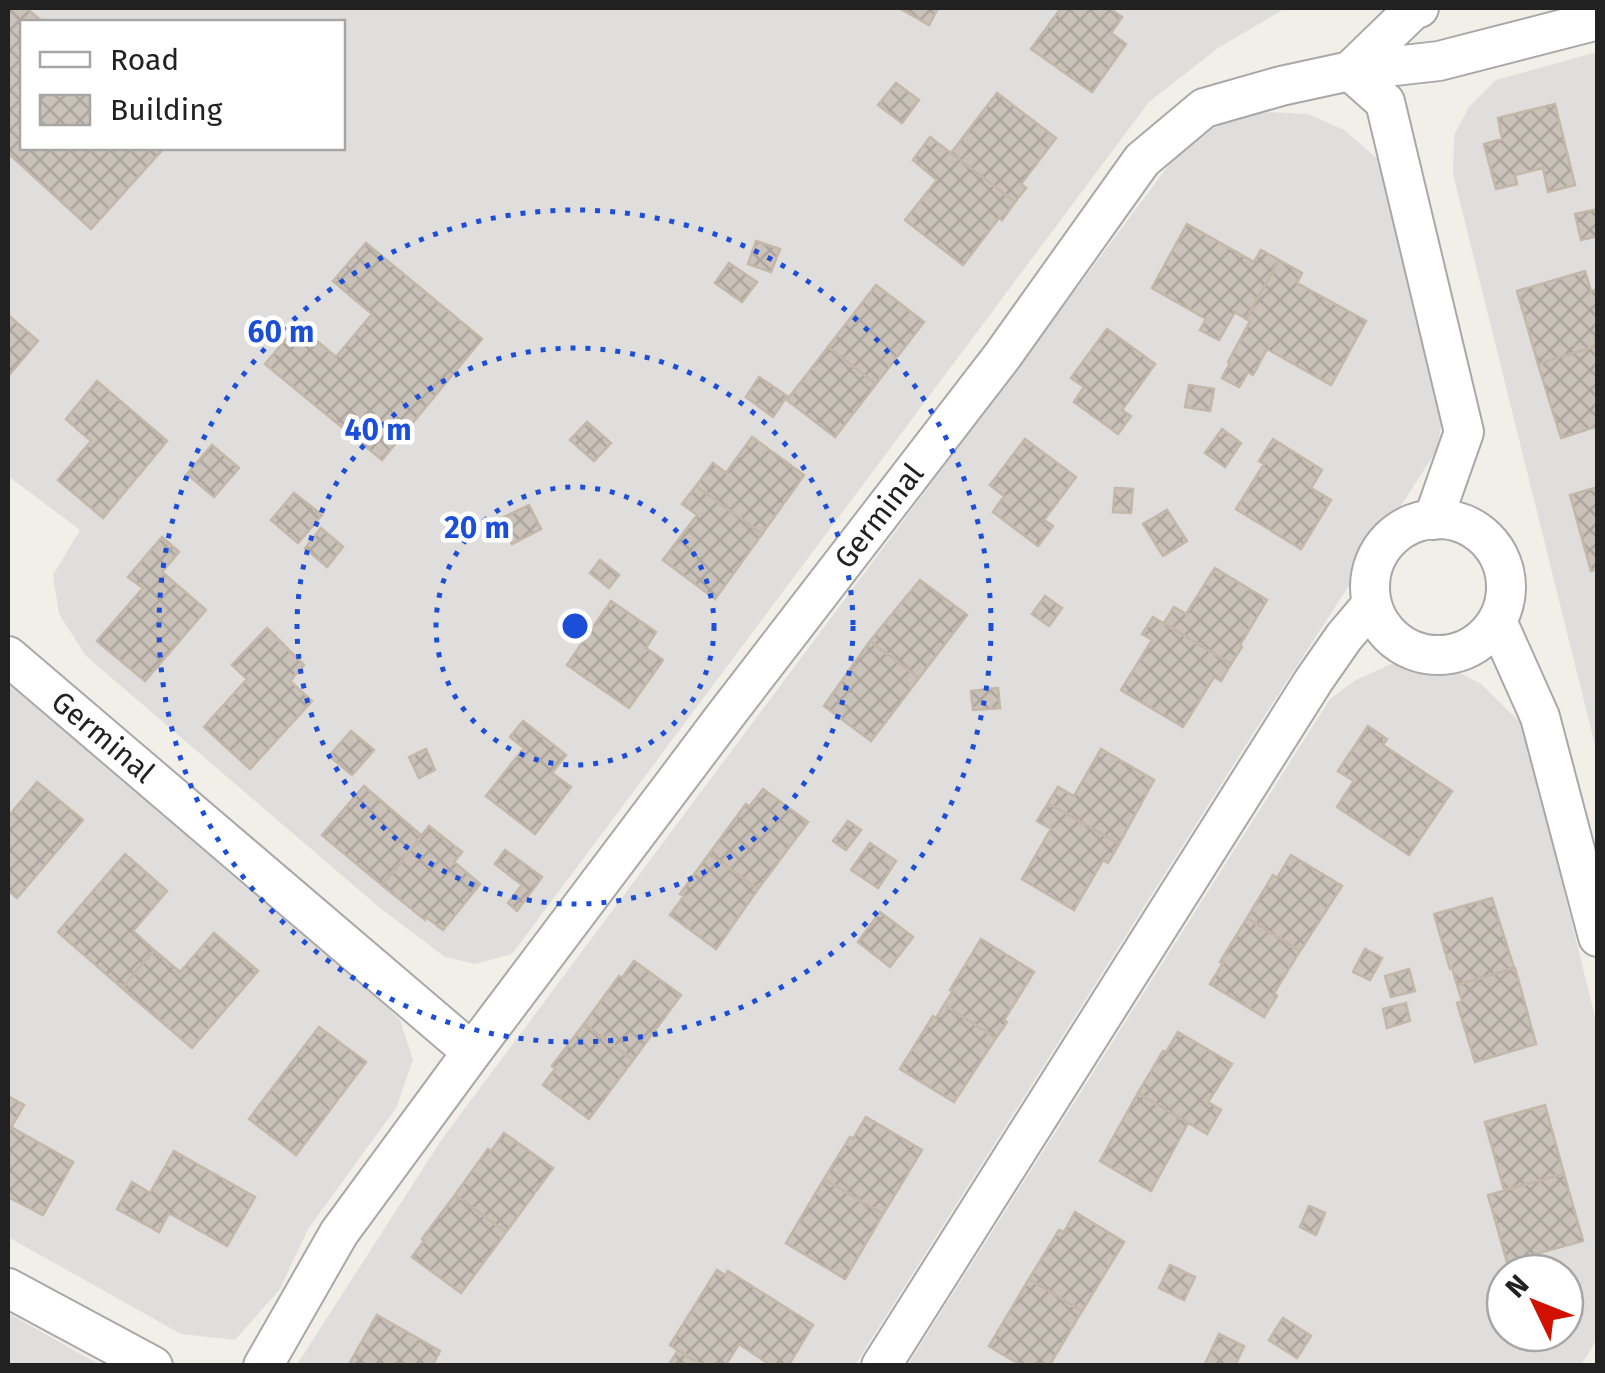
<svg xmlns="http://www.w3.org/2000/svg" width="1605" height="1373" font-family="'Fira Sans',sans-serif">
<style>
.residential{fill:#dfdedd;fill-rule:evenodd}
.building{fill:url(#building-cross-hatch);stroke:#c4b7a8;stroke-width:2.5}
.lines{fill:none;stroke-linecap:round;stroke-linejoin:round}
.minor-casing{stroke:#a8a8a8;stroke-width:42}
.minor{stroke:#fff;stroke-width:38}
.ring{fill:none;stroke:#1d4ed8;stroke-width:5;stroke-dasharray:5 10}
.labels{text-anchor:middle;stroke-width:9;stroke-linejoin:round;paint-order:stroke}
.street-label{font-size:30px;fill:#212121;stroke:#fff}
.centre{fill:#1d4ed8;stroke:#fff;stroke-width:5}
.ring-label{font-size:30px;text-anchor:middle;font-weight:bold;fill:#1d4ed8;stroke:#fff;stroke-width:9;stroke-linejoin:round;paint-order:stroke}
</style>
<defs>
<pattern id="building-cross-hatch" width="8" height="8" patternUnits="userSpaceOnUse" patternTransform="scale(2.5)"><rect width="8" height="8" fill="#cac2b9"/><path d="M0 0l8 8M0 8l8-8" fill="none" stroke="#ada69f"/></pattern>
</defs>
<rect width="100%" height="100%" fill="#f1efe7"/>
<path class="residential" d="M8,8H1286L1218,48L1149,102L512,954L475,964L445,957L380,908L86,656L59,614L53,575L80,530L8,476ZM22,22H342V148H22Z
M1597,52V753L1453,174L1454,135L1469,107L1496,80Z
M1269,112L1308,114L1344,130L1379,160L1400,220L1446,397L1437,450L1263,718L855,1365L296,1366L442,1139L1174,158L1197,136L1233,118Z
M1441,663L1481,684L1523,725L1597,1025V1339L1581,1365L907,1366L1330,699L1354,681L1391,664ZM1505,1273H1565V1333H1505Z
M8,668L352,973L400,1020L413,1060L396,1108L308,1229L280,1289L235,1340L181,1334L8,1237Z
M8,1313L100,1365H8Z"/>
<path class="building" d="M8,8H26L43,22H22V148H164L91,229L8,153Z
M899,8H933L937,10L929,25Z
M1061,8H1109L1122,17L1111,33L1126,44L1092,92L1031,49Z
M896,83L919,100L902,123L878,105Z
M997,93L1056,138L1021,184L1026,188L1015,202L951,153Z
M1555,104L1575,185L1548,192L1543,168L1515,175L1517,184L1496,189L1484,144L1502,139L1498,118Z
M930,137L1015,202L1002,220L999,218L963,265L905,220L937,180L913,160Z
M1598,209V236L1581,240L1575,214Z
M1187,224L1254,262L1261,250L1279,260L1246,319L1235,312L1219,340L1200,330L1206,319L1152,288Z
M756,241L780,249L771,272L748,264Z
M366,243L482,339L382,460L265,364L298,325L336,357L372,314L333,281Z
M1279,260L1302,273L1297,283L1366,321L1331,385L1267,349L1253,375L1248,372L1239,387L1222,378L1230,363L1228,362L1250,321L1246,319Z
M729,263L757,282L742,302L715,283Z
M1585,271L1591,291L1598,289V336L1594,338L1597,346L1538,364L1517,291Z
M876,285L924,322L876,384L828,347Z
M8,315L38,341L8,376Z
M1107,329L1155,364L1122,410L1131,416L1118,434L1074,402L1084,387L1071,378Z
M1597,346L1598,426L1561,438L1538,364Z
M828,347L876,384L835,437L787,400Z
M759,377L787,396L773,417L746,397Z
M97,381L167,441L103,518L58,480L91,441L66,419Z
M1189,385L1214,389L1210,411L1185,407Z
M587,422L611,443L594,461L570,440Z
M1222,429L1241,443L1225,467L1205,453Z
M752,437L804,475L762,534L696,486L713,463L726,473Z
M1025,439L1076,477L1044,520L1053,526L1038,546L993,512L1004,496L990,485Z
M1273,439L1322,470L1311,488L1331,500L1301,549L1236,509L1264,464L1259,461Z
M212,445L239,468L214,497L187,474Z
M696,486L762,534L715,599L663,560L697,515L682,504Z
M1598,487V569L1591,571L1570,495Z
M1115,488L1133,489L1131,513L1113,512Z
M294,493L322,515L298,543L271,520Z
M529,505L541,529L512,544L500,519Z
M1167,510L1187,541L1163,556L1143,524Z
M321,528L343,547L327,567L305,548Z
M162,537L179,552L162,572L206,610L145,681L97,641L143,588L128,577Z
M600,560L619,575L609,588L590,573Z
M1215,568L1267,600L1240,645L1242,647L1231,664L1164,623L1174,607L1186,614Z
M920,580L967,615L919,678L870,641Z
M1045,596L1062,608L1049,626L1032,614Z
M611,601L656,632L646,648L663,660L629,708L567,665Z
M1153,617L1231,664L1221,681L1214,677L1183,727L1121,690L1152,640L1142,634Z
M267,628L304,665L290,681L312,701L250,769L204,727L247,679L232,665Z
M870,641L919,678L871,741L824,706Z
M998,688L1000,708L973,710L971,691Z
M523,721L566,755L552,773L571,787L535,834L486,796L524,748L510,737Z
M1368,726L1387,739L1383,745L1452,791L1409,855L1337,807L1354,781L1338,771Z
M351,731L374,750L352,775L329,756Z
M426,749L435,770L419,778L409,757Z
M1101,749L1154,780L1119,844L1048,803L1058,787L1074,796Z
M37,782L83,820L17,898L8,890V817Z
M364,786L422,836L382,885L322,835Z
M763,789L808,822L758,889L709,854L746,804L749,807Z
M1048,803L1119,844L1108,863L1103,860L1074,910L1022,879L1051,829L1037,821Z
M848,821L861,830L846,850L833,841Z
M429,826L462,852L454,862L480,884L443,930L426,917L425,920L382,885Z
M870,843L896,861L878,888L851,870Z
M505,850L542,877L517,911L508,903L522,885L495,864Z
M125,854L167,891L133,931L154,950L122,988L58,932Z
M709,854L758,889L716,949L670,915L684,896L680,894Z
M1291,855L1342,886L1300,951L1247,918L1273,875L1277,878Z
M1492,898L1514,968L1457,985L1452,968L1450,969L1434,914Z
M880,912L913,937L890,967L858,942Z
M1247,918L1300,951L1274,993L1277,996L1264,1017L1210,984L1223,963L1220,962Z
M214,933L258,971L192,1048L122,988L154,950L180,972Z
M981,939L1034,972L1004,1020L1007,1022L996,1038L944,1005L953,991L950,990Z
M1365,949L1382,958L1370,980L1353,972Z
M634,961L681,995L633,1060L584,1024L619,976L622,978Z
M1515,968L1536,1044L1475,1062L1457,1003L1462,1001L1457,985Z
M1409,969L1415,991L1391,997L1385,976Z
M1406,1003L1410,1021L1387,1028L1383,1009Z
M944,1005L996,1038L954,1102L900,1069L933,1016L936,1018Z
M584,1024L633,1060L589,1119L543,1085L555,1069L552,1066Z
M319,1027L366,1062L296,1155L249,1119Z
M1178,1032L1232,1064L1208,1102L1221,1110L1207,1134L1138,1093L1163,1051L1166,1052Z
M1138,1093L1188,1123L1151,1191L1100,1161Z
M8,1096L24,1105L8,1133Z
M1545,1105L1564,1174L1504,1190L1485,1122Z
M866,1117L922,1150L883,1214L824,1179L850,1137L853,1139Z
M11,1127L73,1162L43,1215L8,1197V1133Z
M504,1133L553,1168L506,1232L455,1195L488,1149L491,1151Z
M174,1151L255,1197L227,1246L169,1213L159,1232L117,1209L132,1182L150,1193Z
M1564,1174L1583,1241L1507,1262L1488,1195Z
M824,1179L883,1214L845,1279L786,1243Z
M455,1195L506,1232L461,1293L412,1257L424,1241L422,1239Z
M1309,1206L1325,1213L1316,1235L1300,1227Z
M1075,1212L1124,1242L1082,1311L1029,1279L1059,1230L1064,1232Z
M1170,1265L1195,1277L1184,1300L1159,1288Z
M717,1270L725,1275L728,1271L813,1325L788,1366H772L739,1344L725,1366H703L670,1345Z
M1029,1279L1082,1311L1049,1366H1022L989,1346Z
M377,1315L440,1351L432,1366H348Z
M1283,1318L1311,1336L1297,1358L1269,1340Z
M1219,1334L1244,1346L1235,1366H1204Z
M678,1350L703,1366H668Z"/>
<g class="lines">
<defs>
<path id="minor" d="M1350,71L1385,102L1464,432L1433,520
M1350,71L1414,9L1419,8
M1370 587a68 68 0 1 1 136 0a68 68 0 1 1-136 0Z
M1497,621L1540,717L1598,937
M8,656L472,1052
M8,1288L153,1366
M263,1366L339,1233L472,1052L725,716L1003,355L1142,160L1204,108L1281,86L1350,71L1439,61L1598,20
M881,1366L1314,680L1344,637L1372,604"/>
</defs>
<use href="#minor" class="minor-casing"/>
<use href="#minor" class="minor"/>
</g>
<g class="ring">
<circle cx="575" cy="626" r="139"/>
<circle cx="575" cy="626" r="278"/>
<circle cx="575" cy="626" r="416"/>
</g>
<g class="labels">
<g class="street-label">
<text transform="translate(879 516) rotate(-52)" y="10">Germinal</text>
<text transform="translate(103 737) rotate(40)" y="10">Germinal</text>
</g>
</g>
<circle cx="575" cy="626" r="15" class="centre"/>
<g class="ring-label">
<text x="281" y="342">60 m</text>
<text x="378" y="440">40 m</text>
<text x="477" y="538">20 m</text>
</g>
<rect width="1605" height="1373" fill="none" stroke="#212121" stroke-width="20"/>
<rect x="20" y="20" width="325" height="130" fill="#ffffff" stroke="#a6a6a6" stroke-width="2.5"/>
<rect x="40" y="52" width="50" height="15" fill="#ffffff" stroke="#a6a6a6" stroke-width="2.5"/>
<text x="110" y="70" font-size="30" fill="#212121">Road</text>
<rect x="40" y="95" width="50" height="30" fill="url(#building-cross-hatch)" stroke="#a6a6a6" stroke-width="2.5"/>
<text x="110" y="120" font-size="30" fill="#212121">Building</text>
<g transform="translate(1535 1303) rotate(313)"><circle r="48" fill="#ffffff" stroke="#a6a6a6" stroke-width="2.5"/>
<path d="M0-8L18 38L0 25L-18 38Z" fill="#d11000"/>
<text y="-15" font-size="28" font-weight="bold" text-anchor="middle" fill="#212121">N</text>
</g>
</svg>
